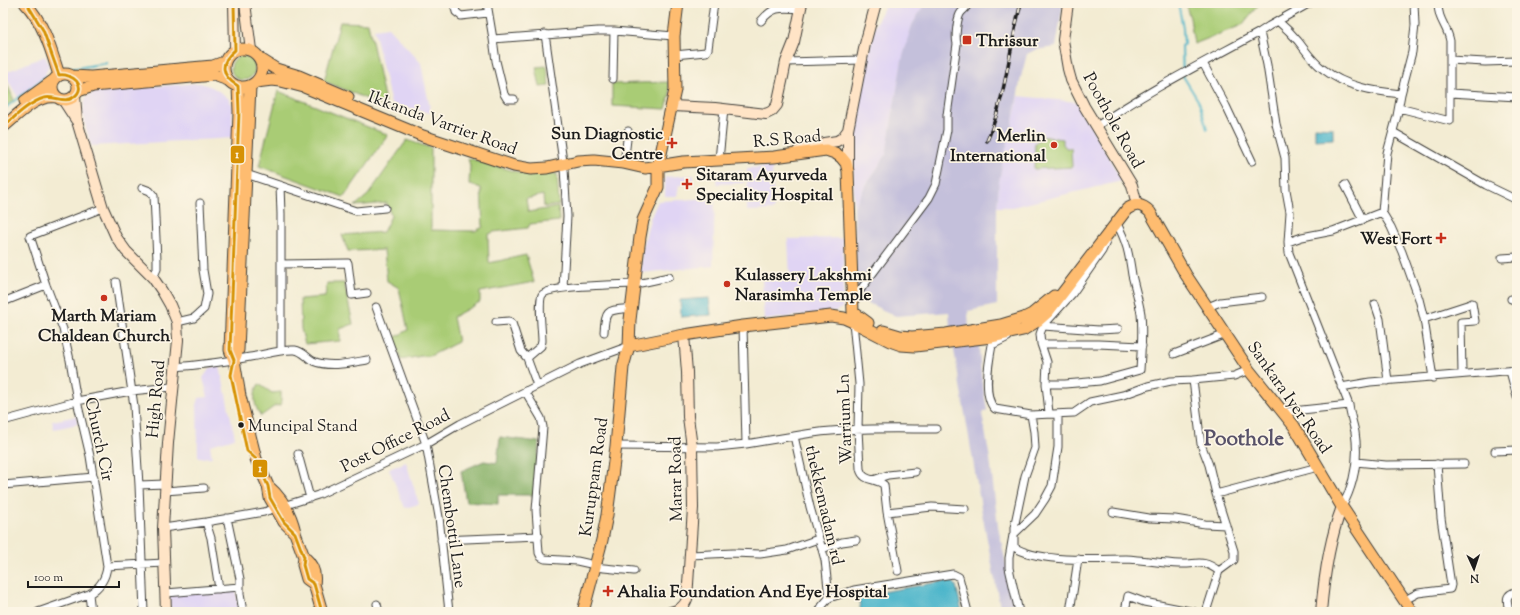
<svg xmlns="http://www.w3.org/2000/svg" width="1520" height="615" font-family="'Sorts Mill Goudy',serif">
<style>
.built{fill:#e0d4f4}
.industrial{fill:#c4c0db}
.green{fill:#a9cc75;stroke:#627448}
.forest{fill:#86b066;stroke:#516641}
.water{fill:#4db6cb;stroke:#346974}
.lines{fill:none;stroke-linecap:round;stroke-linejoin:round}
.stream{stroke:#4db6cb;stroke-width:2}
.street-casing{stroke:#3c3b37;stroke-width:9}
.secondary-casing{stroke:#3c3b37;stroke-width:12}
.primary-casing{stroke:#3c3b37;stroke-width:13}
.street{stroke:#fff;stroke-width:7}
.secondary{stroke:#ffe4c6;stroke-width:10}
.primary{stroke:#febc70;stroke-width:11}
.rail-casing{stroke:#1c1c1c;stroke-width:3.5}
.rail{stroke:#fcf5e5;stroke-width:2;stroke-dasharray:6;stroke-linecap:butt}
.bus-1-casing{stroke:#fcf5e5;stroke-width:6}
.bus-1{stroke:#d69104;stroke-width:3}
.poi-dot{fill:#c8321e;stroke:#fcf5e5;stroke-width:1.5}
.bus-dot{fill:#1c1c1c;stroke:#fcf5e5;stroke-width:1.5}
.labels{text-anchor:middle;stroke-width:3.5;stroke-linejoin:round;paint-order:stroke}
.bus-label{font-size:16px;fill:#1c1c1c;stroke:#fcf5e5;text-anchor:start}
.poi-label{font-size:17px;font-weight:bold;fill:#1c1c1c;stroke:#fcf5e5;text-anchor:start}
.street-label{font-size:17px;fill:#1c1c1c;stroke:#fcf5e5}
.district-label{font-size:21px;font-weight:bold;fill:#585269;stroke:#fcf5e5}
.line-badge{stroke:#fcf5e5;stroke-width:1.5}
.badge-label{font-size:11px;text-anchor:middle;font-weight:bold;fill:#fff}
</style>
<rect width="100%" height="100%" fill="#fcf5e5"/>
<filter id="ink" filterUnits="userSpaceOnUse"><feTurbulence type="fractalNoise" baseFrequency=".025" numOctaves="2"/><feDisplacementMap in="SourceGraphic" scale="8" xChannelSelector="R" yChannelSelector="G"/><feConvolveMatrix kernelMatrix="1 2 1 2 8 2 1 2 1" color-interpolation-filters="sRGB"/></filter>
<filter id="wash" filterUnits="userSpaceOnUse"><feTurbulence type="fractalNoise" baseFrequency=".012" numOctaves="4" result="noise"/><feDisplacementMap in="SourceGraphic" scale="16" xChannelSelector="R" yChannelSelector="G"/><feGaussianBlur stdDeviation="0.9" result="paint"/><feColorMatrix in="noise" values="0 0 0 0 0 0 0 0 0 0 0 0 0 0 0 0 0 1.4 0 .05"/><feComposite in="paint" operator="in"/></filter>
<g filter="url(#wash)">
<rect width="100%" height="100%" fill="#f3ecd3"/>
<path class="built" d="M886,3H925L912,25L902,60L886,155L863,190L854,207L853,139L855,117L874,28Z
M388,27L421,63L431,113L391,104L374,29Z
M45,56L49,65L43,80L18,98L4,73Z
M200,83L212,87L223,94L229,99L232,107L233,138L91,146L82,114L86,97L95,91Z
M1018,96L1077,102L1122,181L1012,207H997L999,182L1003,158L1011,132Z
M772,167L774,210L747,211V168Z
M717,171H743L744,183L717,184Z
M694,175V185H679L677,196H665V177Z
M715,198L713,266L640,273L642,252L650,219L658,201Z
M843,238V301L842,308L836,311L764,320L762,278L790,277L788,239Z
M220,366L235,438L210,445L212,457L198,458L197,405L199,398L208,397L203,378L210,368Z
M77,416L78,424L54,429L52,421Z
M406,462L419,504L405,508L389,469Z
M236,590L239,612H171L169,595Z"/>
<path class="industrial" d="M925,3H1063L1056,47L1035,50L1027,54L1021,77L1011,132L1003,158L999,182L997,207V305L968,311L969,333H978L981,374L987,410L982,414L990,459L998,526L1016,612H1001L982,513L950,327L949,312L896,316L859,299L856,283L854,207L863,190L886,155L902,60L912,25Z"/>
<path class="green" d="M1185,3H1258L1259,4L1242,25L1194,44L1190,18Z
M340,22L368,23L386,107L324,81Z
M231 68a12 12 0 1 1 24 0a12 12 0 1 1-24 0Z
M547,66L549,86L540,87L536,67Z
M3,75L14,100L3,109Z
M668,82L670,93L666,109L612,106V84Z
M278,91L388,135L344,197L259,166Z
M1040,136L1063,139V144L1066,148H1071L1072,167L1034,169L1035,143L1039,140Z
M407,140L431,148V230L475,231L483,227L481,188L469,184L470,166L468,158L521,173L557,174L559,205L544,207L543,195L526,199L528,212L558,207L559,221L530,224L528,228L493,232L488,235L489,263L526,255L534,282L480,292V302L453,317L458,342L430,356H421L401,360L394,338L408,330L399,288L387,281L384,250L348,251L342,235L383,232L391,216L387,203L355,206L368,195Z
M327,283H344L353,324L340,329V341L305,344L301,329L300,299L325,297Z
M259,384L272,393L281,392V405L275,406L261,416C254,406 252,395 259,384Z"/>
<path class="forest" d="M500,437L539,442L535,495H498V504L466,502L461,471L484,461L497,463Z"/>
<path class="water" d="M1315,127L1333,128V139L1315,140Z
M709,298L711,315L681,317L680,300Z
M951,580L956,585L962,612H861L858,596Z"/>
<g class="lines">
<path class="stream" d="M1178,3L1183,28L1184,44L1182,46L1183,76L1199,102L1207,129
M71,69L107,63
M3,110L46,76"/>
</g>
</g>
<g filter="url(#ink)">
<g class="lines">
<defs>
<path id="street" d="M454,3L456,12L461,16L488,13
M487,3L493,39L598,31H614L674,36
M761,21C774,5 782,8 801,9
M1279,22C1286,28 1292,34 1298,41C1306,51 1313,62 1323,69C1346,87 1373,91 1401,94
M1260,32L1267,65L1276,124L1285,158L1286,190L1290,212L1288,242L1289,253L1349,405C1350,414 1353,423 1355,432C1359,459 1355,483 1342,507
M545,34L564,169L567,216L563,288
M493,39L496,61L504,94L507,99H514
M674,55L706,52L708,49L714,3
M1450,60L1485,62L1517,61
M786,62L862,60
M1203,63L1226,106L1252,161
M613,79L614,31
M1450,93L1517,97
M1399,108L1450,121V41C1447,25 1438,21 1438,3
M1097,126C1148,90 1205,62 1260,32L1269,26L1310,3
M1393,132L1486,185L1517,200
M625,156L628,131
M719,160L724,109
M246,174L356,211L385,208
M280,185L281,214V351
M1345,185L1363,220
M142,188L150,191L154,196L157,260V269L153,278
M1382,212L1387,153L1397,116L1401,94L1412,52L1415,25L1414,3
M1288,242L1302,237L1333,231L1382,212L1391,227L1402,252L1419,299L1424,319L1433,378
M1502,258L1517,257
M281,264L348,263L352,295L367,293
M116,282L134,406L139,485L144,612
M1511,299L1517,301
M3,302L46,285
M853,302L861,289L929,198L936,184L947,130V115L957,44C955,37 957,20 960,14C963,9 967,9 968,3
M1375,304L1380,319L1388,381
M376,307L426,444L439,517L449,612
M1208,307L1220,302L1262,297
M1424,319L1470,304
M177,322L194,318L204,309L207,294L203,270L200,203
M496,322L509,321L512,323L521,351L527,358
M853,322L859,384L858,429L860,469C863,482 876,478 884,485L887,512L898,571
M743,326L746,444
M1043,326L1099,330L1118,329
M604,332C605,307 609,311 632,308
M1008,337L992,345C989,361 982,397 995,409L1031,415
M1041,344H1098L1142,346
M1174,354L1226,334
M174,367C200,365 224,362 250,357C264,355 280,349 295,350C303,351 307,358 313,361C330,368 350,363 367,360
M1510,371L1517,397
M1462,374L1461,322L1475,321L1472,303
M1193,380L1201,444L1209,465L1216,494L1234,551V560L1219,571L1206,612
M1046,384H1065L1100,381L1140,370C1141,352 1143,333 1141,314C1139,301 1135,288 1132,275C1129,254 1127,242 1116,222
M537,385L527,358L541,346L542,341C542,331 538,302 542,295C549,285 618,285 633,284C645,283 657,279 669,277
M1341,387L1370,382L1517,370
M525,391L541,418L543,427L536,510L539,553L541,557L545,559L577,561L595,565
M1283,412L1349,405
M1049,413L1046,384L1047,362L1041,344L1040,334L1043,326L1072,294L1102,251L1106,242
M3,421L77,401L131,391L172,387
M794,436C841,427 888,429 936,429
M616,446L717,447L746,444L794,436L810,507L825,560L829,598
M1495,451L1517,450
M298,454L310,498
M1356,462L1386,465L1464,464
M873,480L888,475L915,472
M3,485L94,477
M139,485L165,484
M165,491L204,488
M1216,494L1318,467
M887,512L932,507L965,509
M1113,512L1149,518L1175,519L1205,524L1226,525
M227,518L240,579V594L243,612
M206,522L211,538L219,589
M163,528L206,522L264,512L318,495L426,444L460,424L580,364L629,346
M441,540L539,536
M822,549L842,542L856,540
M690,555L733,553L760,554L787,550L818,539
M107,566L164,563
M594,567L634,571
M1219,571C1201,558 1198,565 1179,564C1161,563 1144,560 1126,559C1097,559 1038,563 1014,547V528L1025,476L1035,448L1034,432L1031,415L1074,413L1090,402L1123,395L1148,386L1171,381L1193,380L1234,376L1249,370
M166,593L240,587
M89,594L91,612
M1405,600L1418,593L1450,589L1451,585L1441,518L1437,464
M377,604L379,612
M1125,611L1128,596L1144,602L1195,612
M38,612L89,594C99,588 106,579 107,566L90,456L77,401L70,360L63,329L46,285L30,236L103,208
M819,612L822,606L829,598L854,590L953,574L959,577L968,612
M1019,612L1009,568V558L1013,535L1035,514L1045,499L1052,486L1058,447V414
M1070,612L1078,559
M1509,612C1507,600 1504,595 1517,591"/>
<path id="secondary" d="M234,3L235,50
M245,3L251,50
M1068,3L1063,40L1068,69L1071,80L1084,106L1132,185L1137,205
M75,96L77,121L103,208L116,237L126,251L153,278L162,291L170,305L177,322L178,340L168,443L163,528L166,612
M63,100L76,120
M672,106L715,108L766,114L772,111L777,105L783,77L786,62L794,42L802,3
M798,151L824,143L837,141L842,138L848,130
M848,170V130L865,44L876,3
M670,612C679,610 684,607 687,599L693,508L692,447L688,417L687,372L684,335
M1321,612C1324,577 1329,540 1342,507"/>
<path id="primary" d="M25,3C44,23 51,50 59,75
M224 68a19 19 0 1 1 38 0a19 19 0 1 1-38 0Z
M260,59L276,69L299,76L348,97
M52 87a13 13 0 1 1 26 0a13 13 0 1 1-26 0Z
M73,76L91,77L213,66L224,62
M256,82L272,80L281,81L304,87L423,136L514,166L531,169L547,168L578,161L594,160L623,163L645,168L683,162L774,157L826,150L835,153L841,157L846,163L848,171L853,312L868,323
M238,86L239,112L230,350L234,360L240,396L256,459L268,486L270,498L284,522L295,533L304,557L303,565L307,579L314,584L322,612
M78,91L93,86L214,75L228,80
M25,101L54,80
M3,127C18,115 36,94 57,97
M883,331L900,336L912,337L946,334L1001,325L1024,318L1032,314L1054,296
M629,346L684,335L743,326L831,316L844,318L853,322L890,341L901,345L915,346L992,337L1023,330L1039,320L1048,312L1127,209C1136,203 1142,204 1150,212L1186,275L1249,370L1294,426L1342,507L1412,612
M234,360L238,350L250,86
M268,486C282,498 291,514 295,532
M304,557C312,564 316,573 314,584
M583,612L602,540L607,515L616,446L623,367L629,346L630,320L640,237L643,220L658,187V167L675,90L674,36L678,3"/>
</defs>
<use href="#street" class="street-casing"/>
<use href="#secondary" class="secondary-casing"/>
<use href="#primary" class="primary-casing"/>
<use href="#street" class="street"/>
<use href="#secondary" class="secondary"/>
<use href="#primary" class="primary"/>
<defs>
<path id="rail" d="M987,141C1006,97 1009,49 1021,3"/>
</defs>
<use href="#rail" class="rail-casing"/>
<use href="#rail" class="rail"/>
<defs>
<path id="bus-1" d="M234,3L235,50C219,63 221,76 238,86L239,112L230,350L234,360L231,375L247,451L256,459L268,486L270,498L284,522L295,533L304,557L303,565L307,579L314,584L322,612
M3,127C15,117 28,103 44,98C53,95 65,104 74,97C88,86 72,73 59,75L43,30L29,7V3"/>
</defs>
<use href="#bus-1" class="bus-1-casing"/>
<use href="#bus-1" class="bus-1"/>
</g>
</g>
<g class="poi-dot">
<rect x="962" y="35" width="10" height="10" rx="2"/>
<path d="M670 137h4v4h4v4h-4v4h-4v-4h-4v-4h4z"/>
<circle cx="1054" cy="145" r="4"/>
<path d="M685 178h4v4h4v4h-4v4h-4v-4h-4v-4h4z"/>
<path d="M1439 232h4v4h4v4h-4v4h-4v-4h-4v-4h4z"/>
<circle cx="727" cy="284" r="4"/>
<circle cx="104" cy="298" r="4"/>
<path d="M606 585h4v4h4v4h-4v4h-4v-4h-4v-4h4z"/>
</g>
<circle class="bus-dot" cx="241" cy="425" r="3.5"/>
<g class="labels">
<g class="bus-label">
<text x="248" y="431">Muncipal Stand</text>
</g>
<g class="poi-label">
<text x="976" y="46">Thrissur</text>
<text x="663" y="139" text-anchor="end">Sun Diagnostic<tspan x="663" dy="20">Centre</tspan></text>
<text x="1046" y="141" text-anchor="end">Merlin<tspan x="1046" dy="20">International</tspan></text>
<text x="696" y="180">Sitaram Ayurveda<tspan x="696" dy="20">Speciality Hospital</tspan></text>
<text x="1432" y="244" text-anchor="end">West Fort</text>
<text x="735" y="280">Kulassery Lakshmi<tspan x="735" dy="20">Narasimha Temple</tspan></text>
<text x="104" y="321" text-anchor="middle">Marth Mariam<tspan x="104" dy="20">Chaldean Church</tspan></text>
<text x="617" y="597">Ahalia Foundation And Eye Hospital</text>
</g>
<g class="street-label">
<text transform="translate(1114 120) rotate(61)" y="6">Poothole Road</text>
<text transform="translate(443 122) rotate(20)" y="6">Ikkanda Varrier Road</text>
<text transform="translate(787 138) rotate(-5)" y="6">R.S Road</text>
<text transform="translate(1290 397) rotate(55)" y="6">Sankara Iyer Road</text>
<text transform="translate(155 399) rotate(-85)" y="6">High Road</text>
<text transform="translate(844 419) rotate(-92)" y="6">Warrium Ln</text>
<text transform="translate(100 439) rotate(78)" y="6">Church Cir</text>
<text transform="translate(395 440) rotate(-27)" y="6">Post Office Road</text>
<text transform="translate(593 477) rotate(-82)" y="6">Kuruppam Road</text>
<text transform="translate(675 479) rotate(-91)" y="6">Marar Road</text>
<text transform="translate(825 505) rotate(77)" y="6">thekkemadam rd</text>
<text transform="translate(453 526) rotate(82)" y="6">Chembottil Lane</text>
</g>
<g class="district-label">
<text x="1244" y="445">Poothole</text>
</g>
</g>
<g class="line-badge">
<rect x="230" y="145" width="15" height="19" rx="4" fill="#d69104"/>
<rect x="252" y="459" width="16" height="19" rx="4" fill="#d69104"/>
</g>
<g class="badge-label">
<text x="237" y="158">1</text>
<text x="260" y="472">1</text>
</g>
<rect width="1520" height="615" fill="none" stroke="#fcf5e5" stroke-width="16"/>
<g transform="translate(1474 569) rotate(177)" stroke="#fcf5e5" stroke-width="3" paint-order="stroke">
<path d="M0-3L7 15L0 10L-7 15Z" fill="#1c1c1c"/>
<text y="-6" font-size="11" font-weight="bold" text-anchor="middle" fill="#1c1c1c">N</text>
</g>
<path d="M28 581v6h91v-6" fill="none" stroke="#1c1c1c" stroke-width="2"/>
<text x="34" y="581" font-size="12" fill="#1c1c1c" stroke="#fcf5e5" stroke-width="3" paint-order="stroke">100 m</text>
</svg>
